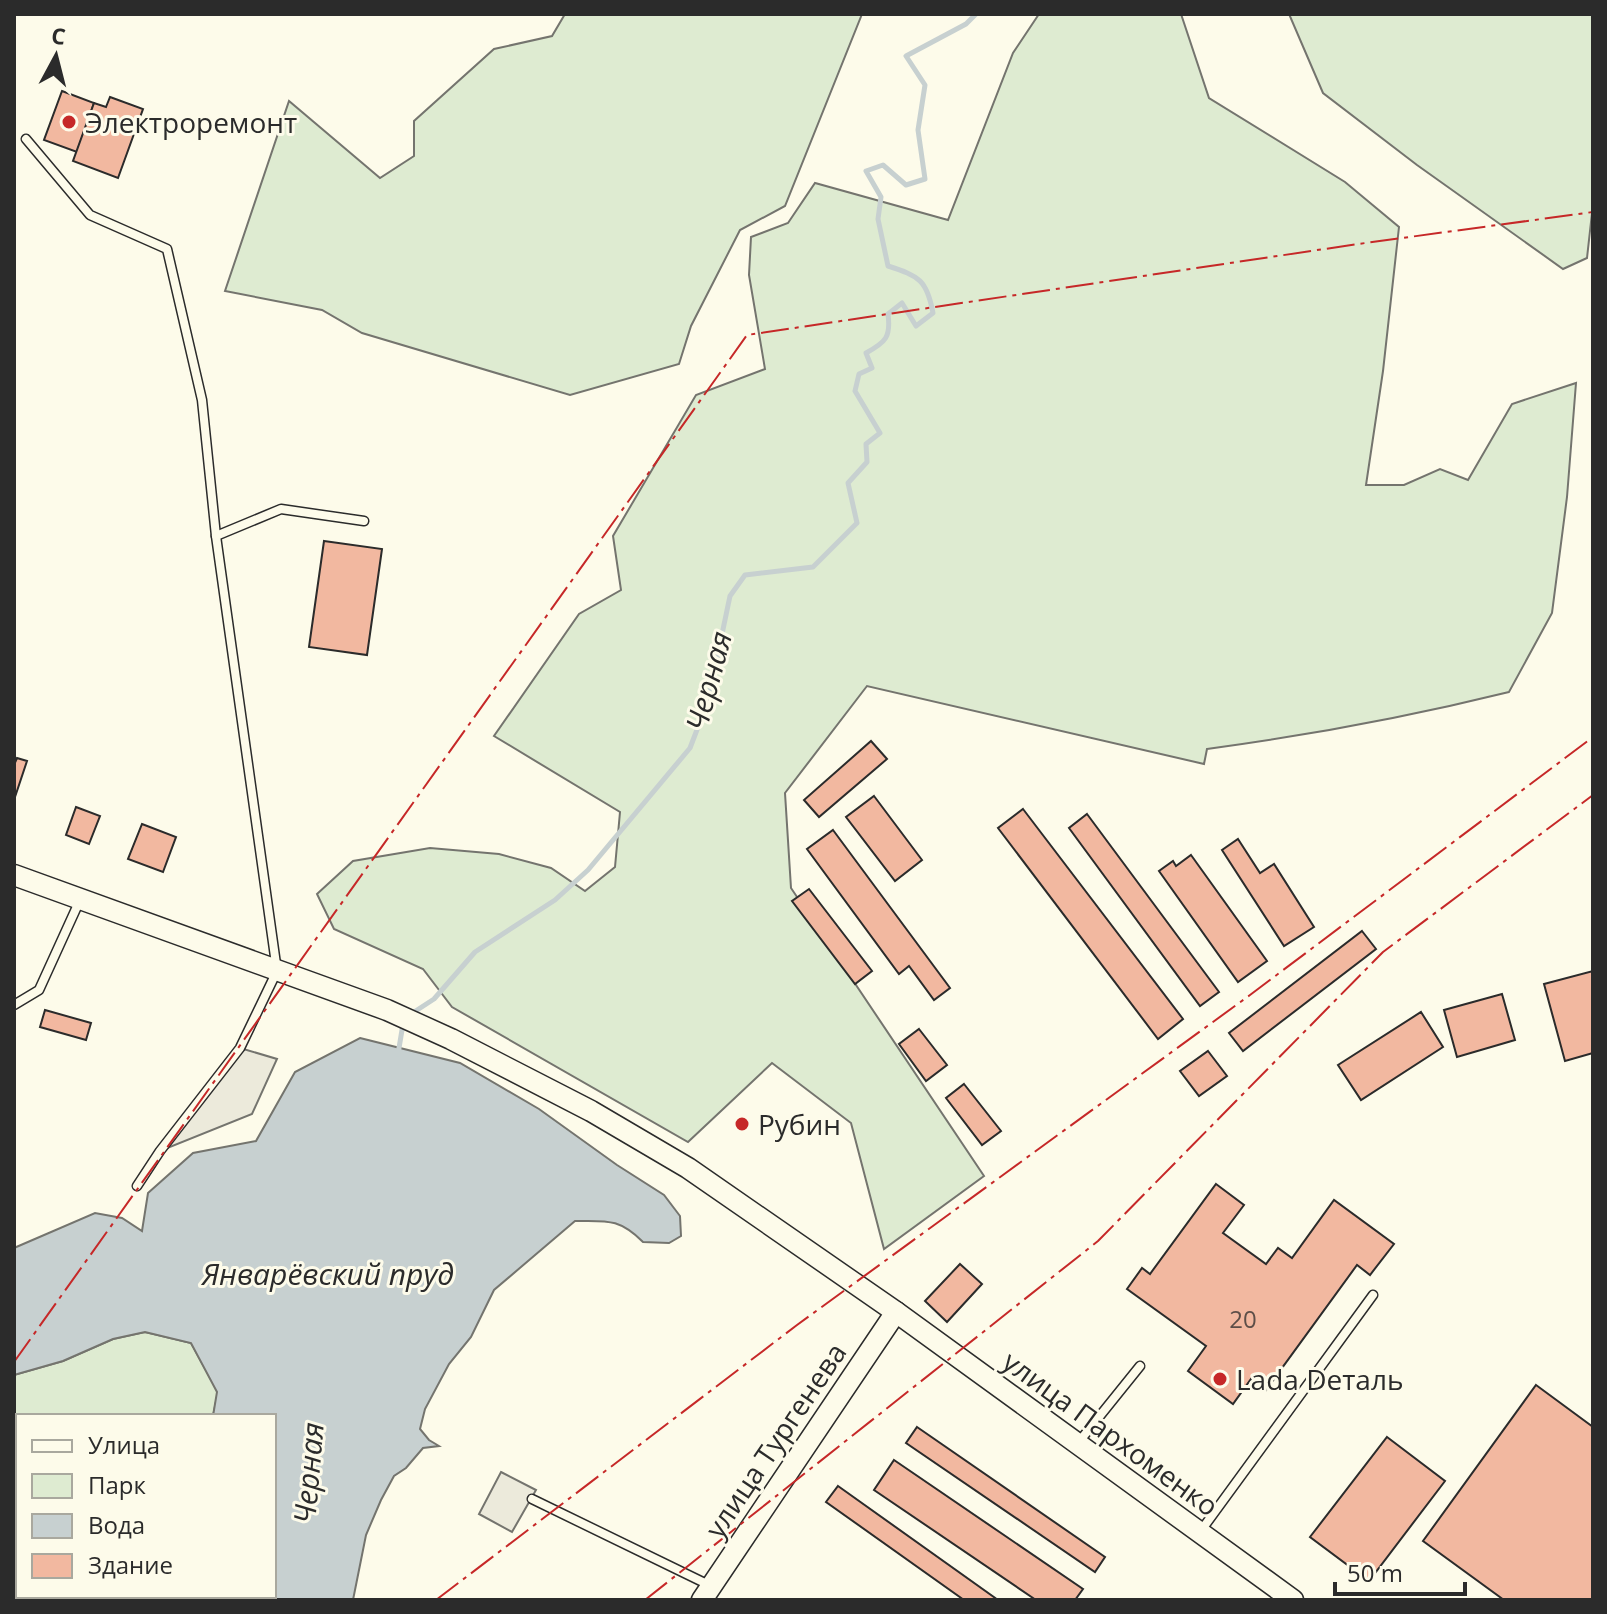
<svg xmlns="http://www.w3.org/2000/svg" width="1607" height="1614" font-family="'Open Sans',sans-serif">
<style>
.green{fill:#deebd1;stroke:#74746e;stroke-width:2}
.parking{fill:#eceadb;stroke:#74746e;stroke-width:2}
.water{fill:#c7d0d0;stroke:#74746e;stroke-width:2}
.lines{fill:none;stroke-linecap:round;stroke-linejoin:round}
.stream{stroke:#c7d0d0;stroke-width:5}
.building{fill:#f2b8a0;stroke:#2b2b2b;stroke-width:2}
.service-casing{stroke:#2b2b2b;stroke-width:11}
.tertiary-casing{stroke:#2b2b2b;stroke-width:23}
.service{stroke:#fdfbea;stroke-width:8}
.tertiary{stroke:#fdfbea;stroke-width:20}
.power{stroke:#c62828;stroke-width:2;stroke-dasharray:28 6 4 6;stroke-linecap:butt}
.poi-dot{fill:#c62828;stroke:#fdfbea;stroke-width:3}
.labels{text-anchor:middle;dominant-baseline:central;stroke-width:6;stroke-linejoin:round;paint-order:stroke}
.number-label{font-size:24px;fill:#5d4e48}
.poi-label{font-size:28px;fill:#2b2b2b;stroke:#fdfbea;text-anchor:start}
.street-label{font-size:28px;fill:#2b2b2b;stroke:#fdfbea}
.water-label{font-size:30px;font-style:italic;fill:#2b2b2b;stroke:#fdfbea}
</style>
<rect width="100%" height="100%" fill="#fdfbea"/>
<g class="green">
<polygon points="565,14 862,14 785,206 740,230 691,326 679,364 570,395 362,333 322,310 225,291 289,101 380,178 414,156 414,121 494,49 552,36"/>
<path d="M1039 14H1181L1209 98 1345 182 1399 227 1383 371 1366 485H1404L1440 469 1468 480 1512 404 1576 383 1567 497 1552 613 1509 692C1408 717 1311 735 1207 749L1204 764 867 686 785 793 791 888 984 1176 884 1249 851 1123 772 1063 688 1142 452 1007 423 969 334 929 317 894 353 861 430 848 499 854 551 868 585 891 615 867 620 812 494 736 579 614 621 590 613 536 696 395 765 369 749 275 751 237 788 223 815 183 948 220 1013 53Z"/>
<polygon points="1289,14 1593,14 1593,204 1587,258 1563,269 1417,165 1323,93"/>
<polygon points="145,1332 191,1343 218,1392 213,1416 18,1416 18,1596 102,1596 99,1600 14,1600 14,1375 63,1361 113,1339"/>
</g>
<g class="parking">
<polygon points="240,1048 277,1059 252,1114 160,1151"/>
<polygon points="501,1472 536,1490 512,1532 479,1514"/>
</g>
<path class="water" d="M360 1038 460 1063 539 1109 617 1165 664 1195 680 1216 681 1236 669 1243 643 1242C619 1218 607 1221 575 1221L494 1290 471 1337 449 1364 425 1409 420 1429 429 1440 439 1446 423 1448 406 1468 394 1476 381 1500 366 1535 353 1600H150L158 1596H274V1416H213L217 1392 191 1343 145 1332 113 1339 63 1361 14 1375V1248L95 1213 122 1218 142 1231 148 1193 193 1153 256 1141 295 1072Z"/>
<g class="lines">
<g class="stream">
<path d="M411 1014 434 999 475 952 555 900 588 870 690 748 708 701 730 596 745 575 813 567 857 523 848 483 867 462 866 444 880 433 855 391 859 374 872 368 866 353C886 342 891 337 888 314L902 303 916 326 933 313C927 280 919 276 888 266L878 219 881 197 866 171 883 165 906 185 925 179 918 130 925 85 906 56 966 24 976 14"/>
<polyline points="398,1054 403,1024"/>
</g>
</g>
<g class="building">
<polygon points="62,91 94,103 77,152 44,140"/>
<polygon points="110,97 143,109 118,178 73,161 94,103 106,107"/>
<polygon points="324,541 382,549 367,655 309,647"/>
<polygon points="871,741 887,759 819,817 804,800"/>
<polygon points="17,758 27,761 15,797 14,765"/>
<polygon points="874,796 922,860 895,881 846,817"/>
<polygon points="76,807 100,816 89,844 66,835"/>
<polygon points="1023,809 1183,1019 1158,1039 998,828"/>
<polygon points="1087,814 1219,992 1200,1006 1069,828"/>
<polygon points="142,824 176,837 163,872 128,859"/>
<polygon points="833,830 950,988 934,1000 909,966 899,974 807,849"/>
<polygon points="1238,839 1260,873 1274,864 1314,927 1284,946 1222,850"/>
<polygon points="1191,855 1267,961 1238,982 1159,871 1173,861 1176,866"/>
<polygon points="809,889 872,971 855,984 792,901"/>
<polygon points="1362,931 1376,949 1243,1051 1229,1033"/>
<polygon points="1593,971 1593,1053 1565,1061 1544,984"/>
<polygon points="1502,994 1515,1040 1457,1057 1444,1010"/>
<polygon points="45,1010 91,1023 86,1040 40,1027"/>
<polygon points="1421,1012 1443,1047 1361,1100 1338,1065"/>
<polygon points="919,1029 947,1065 926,1081 899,1044"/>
<polygon points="1208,1051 1227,1076 1199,1096 1180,1071"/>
<polygon points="964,1084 1001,1131 982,1145 946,1098"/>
<polygon points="1216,1184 1244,1205 1223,1233 1266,1264 1278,1248 1292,1258 1334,1200 1394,1244 1370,1275 1357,1265 1266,1390 1251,1379 1233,1404 1188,1371 1206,1346 1127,1289 1142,1268 1150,1274"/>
<polygon points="960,1264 982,1284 947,1322 925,1301"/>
<polygon points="1536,1385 1593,1427 1593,1600 1504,1600 1423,1541"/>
<polygon points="917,1427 1105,1557 1095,1572 906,1443"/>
<polygon points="1387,1437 1445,1481 1369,1581 1310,1537"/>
<polygon points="894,1460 1083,1589 1075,1600 1036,1600 874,1490"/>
<polygon points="838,1486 998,1600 964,1600 826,1502"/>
</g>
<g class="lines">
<defs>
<g id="service">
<polyline points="26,139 90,215 167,249 202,400 216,536 277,971 240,1048 160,1151 137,1186"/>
<polyline points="216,536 281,509 364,521"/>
<polyline points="14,1005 39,990 80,900"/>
<polyline points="1078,1443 1140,1366"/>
<polyline points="532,1499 709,1585"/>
<polyline points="1200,1532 1373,1295"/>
</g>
<g id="tertiary">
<polyline points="14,875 387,1010 451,1039 591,1111 688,1168 896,1312 1293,1600"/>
<polyline points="702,1600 896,1312"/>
</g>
</defs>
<use href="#service" class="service-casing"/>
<use href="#tertiary" class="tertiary-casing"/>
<use href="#service" class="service"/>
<use href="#tertiary" class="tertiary"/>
<g class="power">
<polyline points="14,1362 747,335 1358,244 1593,212"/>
<polyline points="436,1600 797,1325 1250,995 1593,737"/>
<polyline points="645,1600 1098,1241 1383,952 1593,795"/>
</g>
</g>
<g class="poi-dot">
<circle cx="69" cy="122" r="8"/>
<circle cx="742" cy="1124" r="8"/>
<circle cx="1220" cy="1379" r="8"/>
</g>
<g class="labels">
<g class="number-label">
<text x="1243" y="1318">20</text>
</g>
<g class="poi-label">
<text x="85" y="122">Электроремонт</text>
<text x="758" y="1124">Рубин</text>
<text x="1236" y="1379">Lada Dеталь</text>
</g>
<g class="street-label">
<text transform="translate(1111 1433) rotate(36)">улица Пархоменко</text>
<text transform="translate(775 1440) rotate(-56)">улица Тургенева</text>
</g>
<g class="water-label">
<text transform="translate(708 681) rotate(-75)">Черная</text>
<text x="328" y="1273">Январёвский пруд</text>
<text transform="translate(308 1473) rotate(-85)">Черная</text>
</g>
</g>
<rect width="1607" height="1614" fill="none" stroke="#2b2b2b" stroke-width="32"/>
<rect x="16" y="1414" width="260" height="184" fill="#fdfbea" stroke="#a9a89e" stroke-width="2"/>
<rect x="32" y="1440" width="40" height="12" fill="#fdfbea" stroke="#a9a89e" stroke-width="2"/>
<text x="88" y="1454" font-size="24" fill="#2b2b2b">Улица</text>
<rect x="32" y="1474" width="40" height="24" fill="#deebd1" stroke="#a9a89e" stroke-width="2"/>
<text x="88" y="1494" font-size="24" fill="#2b2b2b">Парк</text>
<rect x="32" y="1514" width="40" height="24" fill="#c7d0d0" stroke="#a9a89e" stroke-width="2"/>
<text x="88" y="1534" font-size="24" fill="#2b2b2b">Вода</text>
<rect x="32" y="1554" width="40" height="24" fill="#f2b8a0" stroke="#a9a89e" stroke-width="2"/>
<text x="88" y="1574" font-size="24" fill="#2b2b2b">Здание</text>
<g transform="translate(56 56) rotate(7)" stroke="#fdfbea" stroke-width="6" paint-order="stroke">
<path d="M0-6L14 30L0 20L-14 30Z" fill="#2b2b2b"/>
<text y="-12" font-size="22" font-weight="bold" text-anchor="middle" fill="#2b2b2b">С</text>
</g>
<path d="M1335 1582v12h130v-12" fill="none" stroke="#2b2b2b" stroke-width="4"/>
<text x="1347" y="1582" font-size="24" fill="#2b2b2b" stroke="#fdfbea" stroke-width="6" paint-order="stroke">50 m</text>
</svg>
